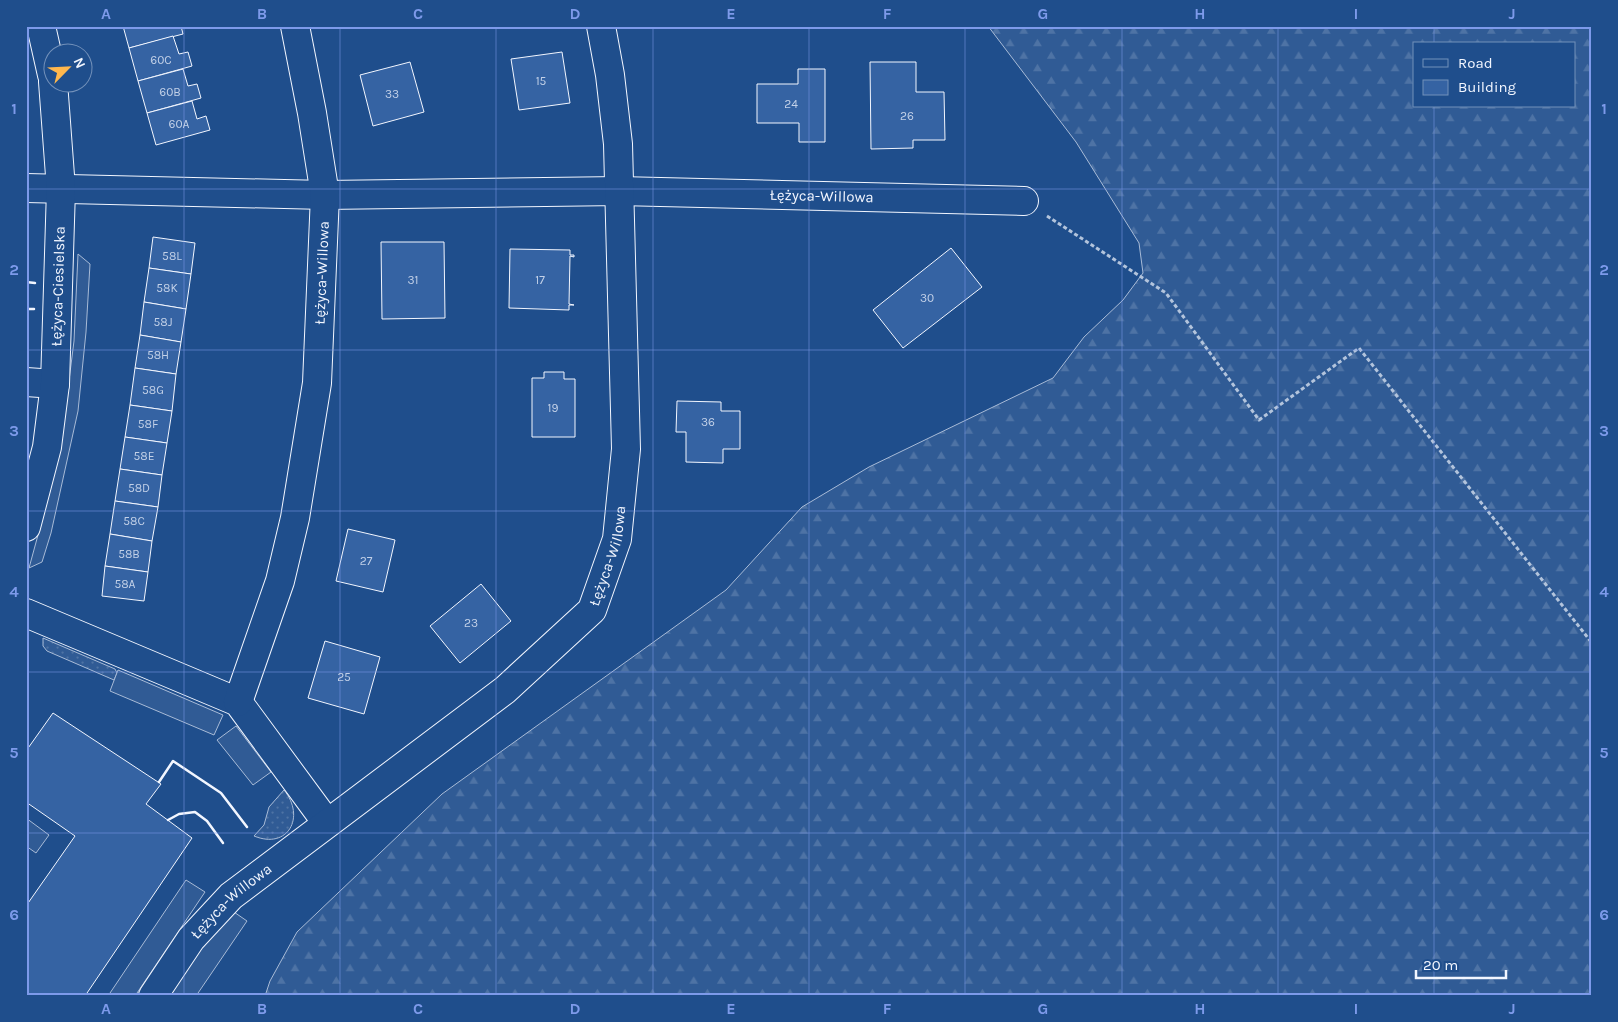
<svg xmlns="http://www.w3.org/2000/svg" width="1618" height="1022" font-family="Karla,sans-serif">
<style>
.grass{fill:url(#grass-dots);stroke:#a8bbd7}
.forest{fill:url(#forest-firs);stroke:#a8bbd7;fill-rule:evenodd}
.built{fill:#305b95;stroke:#a8bbd7}
.building{fill:#3563a3;stroke:#f2f6ff}
.lines{fill:none;stroke-linecap:round;stroke-linejoin:round}
.minor-casing{stroke:#f2f6ff;stroke-width:30}
.path{stroke:#b3c4dc;stroke-width:3;stroke-dasharray:4 2.5;stroke-linecap:butt}
.minor{stroke:#1f4e8c;stroke-width:28}
.wall{stroke:#f2f6ff;stroke-width:2.5}
.grid{fill:none;stroke:#7d9aea;stroke-width:1;stroke-opacity:0.55}
.labels{text-anchor:middle;dominant-baseline:central;stroke-width:4;stroke-linejoin:round;paint-order:stroke}
.number-label{font-size:12px;fill:#c3d1e8}
.street-label{font-size:15px;fill:#f2f6ff;stroke:#1f4e8c}
.neatline{fill:none;stroke:#7d9aea;stroke-width:2}
.grid-label{font-size:16px;text-anchor:middle;font-weight:bold;fill:#7d9aea}
</style>
<defs>
<pattern id="grass-dots" width="8" height="8" patternUnits="userSpaceOnUse" patternTransform="scale(1.25)"><rect width="8" height="8" fill="#305b95"/><path d="M2 2h.1M6 6h.1" fill="none" stroke="#4e73a5" stroke-width="1.8" stroke-linecap="round"/></pattern>
<pattern id="forest-firs" width="22" height="20" patternUnits="userSpaceOnUse" patternTransform="scale(1.25)"><rect width="22" height="20" fill="#305b95"/><path d="M5 1l3.5 6h-7zM16 11l3.5 6h-7z" fill="#4e73a5"/></pattern>
</defs>
<rect width="100%" height="100%" fill="#1f4e8c"/>
<g class="grass">
<polygon points="43,638 115,669 117,673 114,680 47,651 43,646"/>
<path d="M284 790C306 817 288 850 254 836L264 825 269 807Z"/>
</g>
<path class="forest" d="M988 26H1592V996H265L270 981 297 932 442 794 726 590 802 507 869 467 1053 378 1084 337 1123 300 1143 273 1139 243 1076 142ZM1414 44H1574V106H1414Z"/>
<g class="built">
<polygon points="78,254 90,264 86,332 78,411 51,533 42,562 29,568 50,491 64,420 74,341"/>
<polygon points="118,670 223,715 214,735 110,691"/>
<polygon points="236,726 271,772 253,785 217,740"/>
<polygon points="26,818 49,835 36,853 26,846"/>
<polygon points="186,880 205,892 135,996 108,996"/>
<polygon points="231,910 247,921 196,996 168,996 219,922"/>
</g>
<g class="building">
<polygon points="123,26 181,26 183,34 129,48"/>
<polygon points="173,36 179,54 188,52 192,66 138,81 129,48"/>
<polygon points="562,52 570,103 519,110 511,59"/>
<polygon points="410,62 424,112 373,126 360,75"/>
<polygon points="870,62 916,62 916,92 944,92 945,140 913,140 913,148 871,149"/>
<polygon points="183,69 188,86 197,84 201,98 147,113 138,81"/>
<polygon points="798,69 825,69 825,142 799,142 799,123 757,123 757,84 798,84"/>
<polygon points="192,101 197,119 206,116 210,130 156,145 147,113"/>
<polygon points="153,237 195,243 191,274 149,268"/>
<polygon points="381,242 444,242 445,318 382,319"/>
<polygon points="951,248 982,287 903,348 873,310"/>
<polygon points="510,249 570,250 570,255 574,255 574,257 570,256 569,304 574,305 569,305 569,310 509,308"/>
<polygon points="149,268 191,274 186,309 144,302"/>
<polygon points="144,302 186,309 181,342 140,335"/>
<polygon points="140,335 181,342 176,374 135,368"/>
<polygon points="135,368 176,374 172,411 130,405"/>
<polygon points="544,372 564,372 564,379 575,379 575,437 532,437 532,378 544,378"/>
<polygon points="677,401 721,402 721,411 740,411 740,449 723,449 723,463 686,462 686,432 676,432"/>
<polygon points="130,405 172,411 167,443 125,437"/>
<polygon points="125,437 167,443 162,475 120,469"/>
<polygon points="120,469 162,475 158,507 115,501"/>
<polygon points="115,501 158,507 152,541 110,534"/>
<polygon points="348,529 395,540 383,592 336,581"/>
<polygon points="110,534 152,541 148,572 105,566"/>
<polygon points="105,566 148,572 144,601 102,596"/>
<polygon points="481,584 511,621 460,663 430,626"/>
<polygon points="325,641 380,657 364,714 308,698"/>
<polygon points="53,713 161,784 146,804 192,838 85,996 26,996 26,906 75,836 26,802 26,751"/>
</g>
<g class="lines">
<defs>
<g id="minor">
<polyline points="41,26 52,75"/>
<path id="s1" d="M26 188 325 195 619 191 1024 201"/>
<polyline points="26,382 55,384"/>
<path id="s2" d="M26 527 47 447 55 384 61 189 53 82"/>
<polyline points="26,613 238,702 327,823"/>
<path id="s3" d="M238 702 280 581 295 518 317 383 325 195 312 113 295 26"/>
<path id="s4" d="M153 996 191 939 231 896 505 690 592 610 617 539 626 449 618 144 610 75 601 26"/>
</g>
</defs>
<use href="#minor" class="minor-casing"/>
<polyline class="path" points="1047,216 1166,293 1259,420 1359,348 1592,643"/>
<use href="#minor" class="minor"/>
<g class="wall">
<polyline points="26,282 35,283"/>
<polyline points="26,309 34,309"/>
<polyline points="159,782 173,761 221,793 247,827"/>
<polyline points="168,820 179,814 195,812 207,821 223,843"/>
</g>
</g>
<path class="grid" d="M184 26V996M340 26V996M496 26V996M653 26V996M809 26V996M965 26V996M1122 26V996M1278 26V996M1434 26V44M1434 106V996M26 189H1592M26 350H1592M26 511H1592M26 672H1592M26 833H1592"/>
<g class="labels">
<g class="number-label">
<text x="161" y="60">60C</text>
<text x="541" y="81">15</text>
<text x="170" y="92">60B</text>
<text x="392" y="94">33</text>
<text x="791" y="104">24</text>
<text x="907" y="116">26</text>
<text x="179" y="124">60A</text>
<text x="172" y="256">58L</text>
<text x="413" y="280">31</text>
<text x="540" y="280">17</text>
<text x="167" y="288">58K</text>
<text x="927" y="298">30</text>
<text x="163" y="322">58J</text>
<text x="158" y="355">58H</text>
<text x="153" y="390">58G</text>
<text x="553" y="408">19</text>
<text x="708" y="422">36</text>
<text x="148" y="424">58F</text>
<text x="144" y="456">58E</text>
<text x="139" y="488">58D</text>
<text x="134" y="521">58C</text>
<text x="129" y="554">58B</text>
<text x="366" y="561">27</text>
<text x="125" y="584">58A</text>
<text x="471" y="623">23</text>
<text x="344" y="677">25</text>
</g>
<g class="street-label">
<text stroke="none"><textPath href="#s1" startOffset="796">Łężyca-Willowa</textPath></text>
<text stroke="none"><textPath href="#s3" startOffset="440">Łężyca-Willowa</textPath></text>
<text stroke="none"><textPath href="#s2" startOffset="244">Łężyca-Ciesielska</textPath></text>
<text stroke="none"><textPath href="#s4" startOffset="645">Łężyca-Willowa</textPath></text>
<text stroke="none"><textPath href="#s4" startOffset="124">Łężyca-Willowa</textPath></text>
</g>
</g>
<rect width="1618" height="1022" fill="none" stroke="#1f4e8c" stroke-width="55"/>
<rect x="1413" y="42" width="162" height="65" fill="#1f4e8c" stroke="#7391ba"/>
<rect x="1423" y="59" width="25" height="8" fill="#1f4e8c" stroke="#7391ba"/>
<text x="1458" y="68" font-size="15" fill="#f2f6ff">Road</text>
<rect x="1423" y="80" width="25" height="15" fill="#3563a3" stroke="#7391ba"/>
<text x="1458" y="92" font-size="15" fill="#f2f6ff">Building</text>
<g transform="translate(68 68) rotate(66)"><circle r="24" fill="#1f4e8c" stroke="#7391ba"/>
<path d="M0-4L9 19L0 12L-9 19Z" fill="#ffb74d"/>
<text y="-8" font-size="14" font-weight="bold" text-anchor="middle" fill="#f2f6ff">N</text>
</g>
<path d="M1416 970v8h90v-8" fill="none" stroke="#f2f6ff" stroke-width="2.5"/>
<text x="1423" y="970" font-size="15" fill="#f2f6ff" stroke="#1f4e8c" stroke-width="4" paint-order="stroke">20 m</text>
<rect x="28" y="28" width="1562" height="966" class="neatline"/>
<g class="grid-label">
<text x="106" y="19">A</text>
<text x="262" y="19">B</text>
<text x="418" y="19">C</text>
<text x="575" y="19">D</text>
<text x="731" y="19">E</text>
<text x="887" y="19">F</text>
<text x="1043" y="19">G</text>
<text x="1200" y="19">H</text>
<text x="1356" y="19">I</text>
<text x="1512" y="19">J</text>
<text x="14" y="114">1</text>
<text x="1604" y="114">1</text>
<text x="14" y="275">2</text>
<text x="1604" y="275">2</text>
<text x="14" y="436">3</text>
<text x="1604" y="436">3</text>
<text x="14" y="597">4</text>
<text x="1604" y="597">4</text>
<text x="14" y="758">5</text>
<text x="1604" y="758">5</text>
<text x="14" y="920">6</text>
<text x="1604" y="920">6</text>
<text x="106" y="1014">A</text>
<text x="262" y="1014">B</text>
<text x="418" y="1014">C</text>
<text x="575" y="1014">D</text>
<text x="731" y="1014">E</text>
<text x="887" y="1014">F</text>
<text x="1043" y="1014">G</text>
<text x="1200" y="1014">H</text>
<text x="1356" y="1014">I</text>
<text x="1512" y="1014">J</text>
</g>
</svg>
